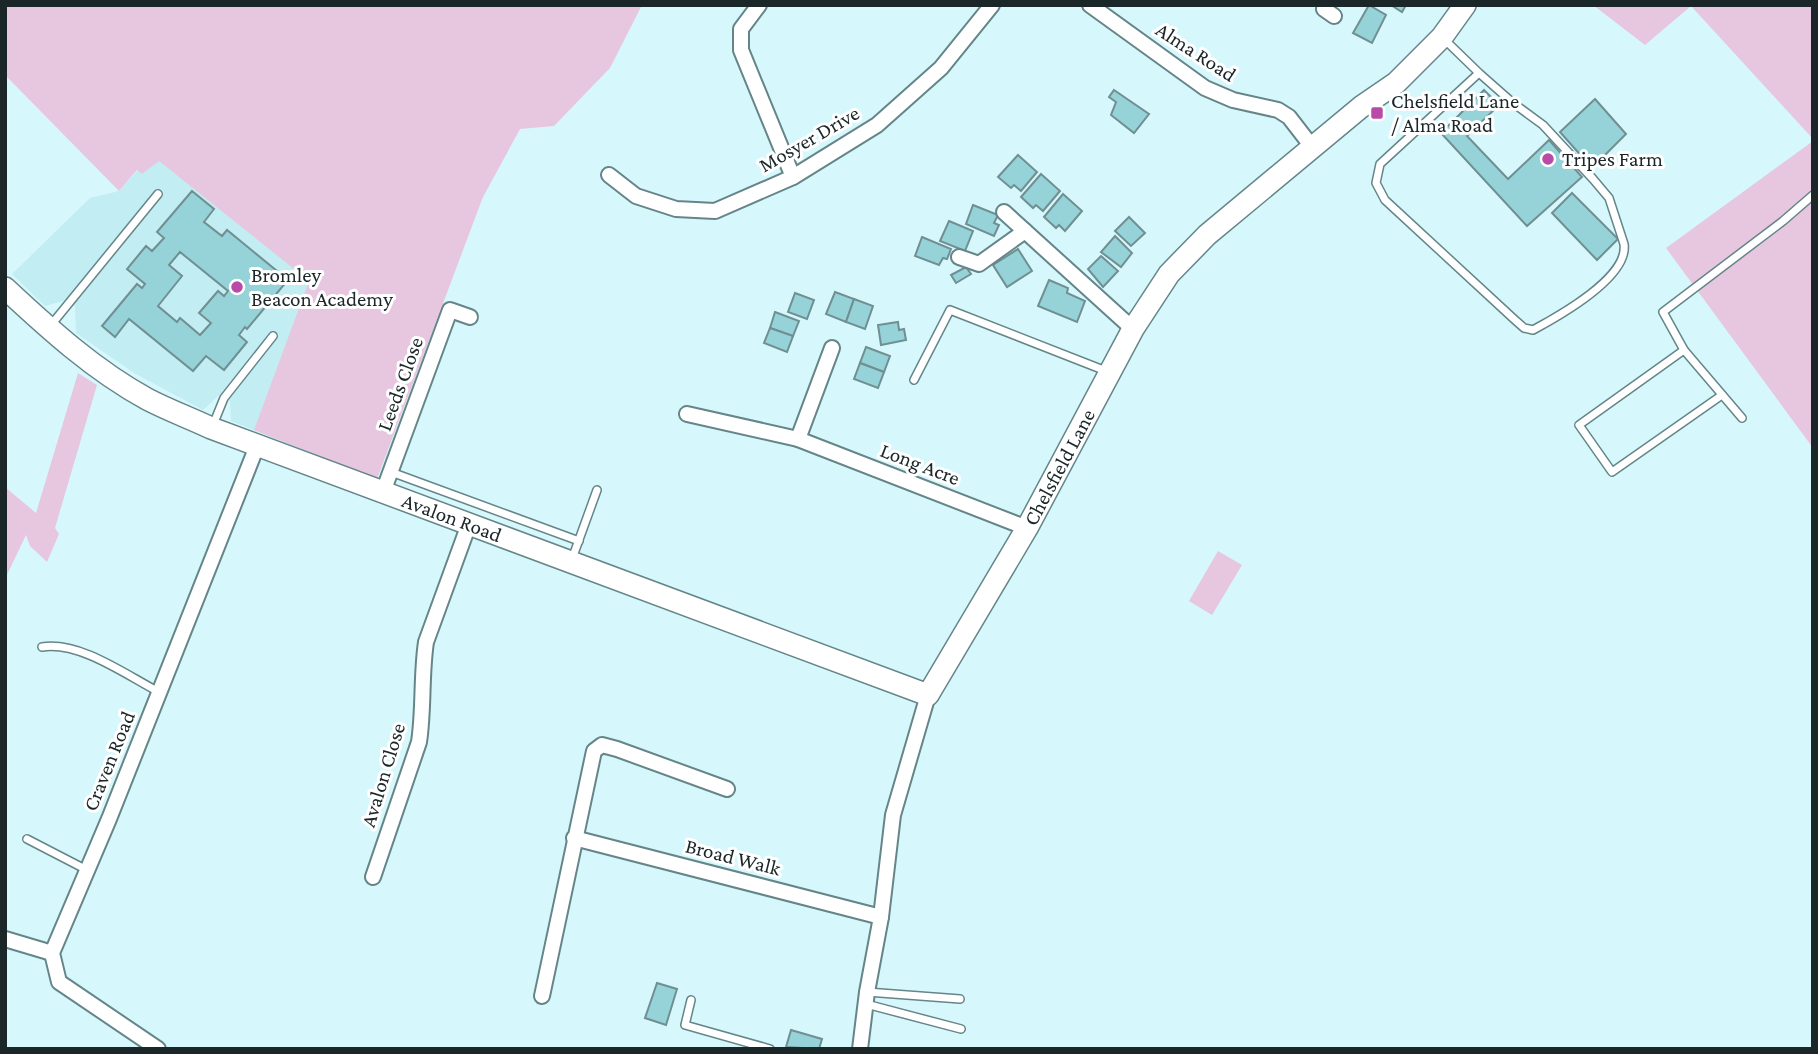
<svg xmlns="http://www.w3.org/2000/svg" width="1818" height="1054" font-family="'Crimson Pro',serif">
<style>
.built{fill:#c2edf2}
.green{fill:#e7c7e0}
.building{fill:#95d3d9;stroke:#708f92;stroke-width:2;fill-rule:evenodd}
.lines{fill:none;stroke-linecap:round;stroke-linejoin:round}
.lane-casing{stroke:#658588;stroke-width:10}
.street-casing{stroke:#658588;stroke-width:18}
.secondary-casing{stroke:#658588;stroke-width:24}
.lane{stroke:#fff;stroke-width:7}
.street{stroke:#fff;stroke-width:14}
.secondary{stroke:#fff;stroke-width:21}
.poi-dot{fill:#b84aa8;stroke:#fff;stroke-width:2.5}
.labels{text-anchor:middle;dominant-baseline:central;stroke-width:6;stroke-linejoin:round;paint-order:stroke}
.street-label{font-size:21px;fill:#1a2628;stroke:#fff}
.poi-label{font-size:21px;fill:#1a2628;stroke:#fff;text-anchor:start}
</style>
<rect width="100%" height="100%" fill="#d6f8fc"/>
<polygon class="built" points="241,75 377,479 231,421 230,401 219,395 203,410 134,373 76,333 75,306 66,300 45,306 12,274 90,198 119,191 138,170 142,174"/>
<g class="green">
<polygon points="5,5 642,5 610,68 554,126 520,129 483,197 377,479 254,430 309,281 159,161 142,174 137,170 119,191 5,75"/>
<polygon points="1593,5 1813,5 1813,139 1691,6 1645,45"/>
<polygon points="1813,141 1813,448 1666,248"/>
<polygon points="78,373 97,385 55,528 59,534 47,562 30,546 26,535 5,579 5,487 36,513"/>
<polygon points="1218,551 1242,565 1212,615 1189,601"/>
</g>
<g class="building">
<polygon points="1369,5 1386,15 1372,43 1353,33"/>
<polygon points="1391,5 1406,5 1402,12"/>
<polygon points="1114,90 1149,114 1134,133 1111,115 1116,102 1109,97"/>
<polygon points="1484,90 1499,105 1467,136 1508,179 1549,140 1582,177 1527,226 1441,133"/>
<polygon points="1595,99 1626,134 1592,168 1560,132"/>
<polygon points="1018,155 1037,172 1021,191 1014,185 1011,188 998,177"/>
<polygon points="1041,174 1060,191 1043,211 1036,205 1033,208 1021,197"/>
<path d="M192 191 214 209 204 222 222 236 227 230 288 280 247 329 245 327 239 335 247 342 224 370 206 356 193 371 129 319 115 337 102 326 137 284 142 288 145 284 127 269 146 246 152 251 164 238 157 232ZM180 252 228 291 224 296 218 291 199 313 211 323 200 335 180 318 177 322 158 306 182 276 169 265Z"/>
<polygon points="1572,193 1618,239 1597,260 1552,213"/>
<polygon points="1063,194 1082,211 1065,231 1059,225 1056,228 1044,217"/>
<polygon points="973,205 998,215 994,223 999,225 994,236 966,224"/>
<polygon points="1129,217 1145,233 1131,246 1115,231"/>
<polygon points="949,221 973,231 965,251 940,241"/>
<polygon points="1115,236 1132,253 1121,267 1101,252"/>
<polygon points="922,237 951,249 947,259 943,258 939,265 915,256"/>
<polygon points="1018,249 1032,271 1007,287 993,265"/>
<polygon points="1101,256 1118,271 1103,287 1088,269"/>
<polygon points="966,267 971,274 956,283 951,275"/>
<polygon points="1049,280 1068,288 1067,293 1085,301 1077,322 1038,306"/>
<polygon points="835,292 854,299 846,322 826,314"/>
<polygon points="795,293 814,300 807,319 788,312"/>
<polygon points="854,299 873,306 865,329 846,322"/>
<polygon points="775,312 799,321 793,336 770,328"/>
<polygon points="898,322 899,330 904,329 906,340 881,345 878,325"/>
<polygon points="770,328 793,336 787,352 764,343"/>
<polygon points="866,347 890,356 884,372 860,363"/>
<polygon points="860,363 884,372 878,388 854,379"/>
<polygon points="657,983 677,989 666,1025 645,1018"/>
<polygon points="791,1030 822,1039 819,1049 786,1047"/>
</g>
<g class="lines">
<defs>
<g id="lane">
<path d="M1445 40 1479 73 1380 164 1376 183 1385 200 1515 320 1524 328 1533 330C1559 316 1629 277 1624 244L1609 198 1593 179 1543 125 1513 103 1479 73"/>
<polyline points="51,325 158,194"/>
<polyline points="1684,350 1579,425 1612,472 1722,395"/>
<polyline points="914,380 950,310 1106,371"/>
<polyline points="1742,418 1684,350 1663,312 1783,221 1813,195"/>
<polyline points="213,425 224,398 273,336"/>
<polyline points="391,472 579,541"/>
<polyline points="572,559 597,490"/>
<path d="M42 647C80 641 126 675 159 692"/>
<polyline points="27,839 87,870"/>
<polyline points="867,992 960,999"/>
<polyline points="691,1000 685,1025 770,1049"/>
<polyline points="866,1004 961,1029"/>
</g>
<g id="street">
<polyline points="759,5 741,29 741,50 793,177"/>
<polyline points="1090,5 1205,88 1233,100 1278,110 1289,117 1313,148"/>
<polyline points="1326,5 1324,9 1334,16"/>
<polyline points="609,175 636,196 676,209 715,211 793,177 877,125 941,68 992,5"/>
<polyline points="1004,212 1133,329"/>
<polyline points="959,257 979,264 1025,231"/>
<polyline points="687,414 798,439 1027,528"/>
<polyline points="798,439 832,348"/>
<polyline points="383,492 450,310 470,317"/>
<polyline points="574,838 881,917"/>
<path d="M373 877 419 742C424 709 421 675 426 642L469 524"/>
<polyline points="5,939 52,953"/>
<polyline points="542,996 594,751 602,745 617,749 727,789"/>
<polyline points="158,1049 59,982 52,953 109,819 257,446"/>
<polyline points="860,1049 867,992 881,917 893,815 928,695"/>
</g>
<g id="secondary">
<path id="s1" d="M5 288C49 329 94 370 147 399 168 410 190 418 211 428L928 695 1027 528 1133 329 1169 274 1207 235 1361 107 1396 83 1442 37 1465 5"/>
</g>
</defs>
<use href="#lane" class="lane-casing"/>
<use href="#street" class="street-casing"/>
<use href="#secondary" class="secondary-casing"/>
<use href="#lane" class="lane"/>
<use href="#street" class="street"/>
<use href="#secondary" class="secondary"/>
</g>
<g class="poi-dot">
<rect x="1370" y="106" width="14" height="14" rx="3.5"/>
<circle cx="1548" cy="159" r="7"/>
<circle cx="237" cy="287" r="7"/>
</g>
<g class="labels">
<g class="street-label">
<text transform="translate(1196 52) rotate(33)">Alma Road</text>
<text transform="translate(809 139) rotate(-30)">Mosyer Drive</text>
<text transform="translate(400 384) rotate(-70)">Leeds Close</text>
<text transform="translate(920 464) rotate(21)">Long Acre</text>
<text stroke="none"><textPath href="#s1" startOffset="1279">Chelsfield Lane</textPath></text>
<text stroke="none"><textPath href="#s1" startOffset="508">Avalon Road</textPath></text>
<text transform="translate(109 761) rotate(-68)">Craven Road</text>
<text transform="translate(383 775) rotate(-73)">Avalon Close</text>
<text transform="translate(733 857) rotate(14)">Broad Walk</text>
</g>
<g class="poi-label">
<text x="1391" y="101">Chelsfield Lane<tspan x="1391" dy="24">/ Alma Road</tspan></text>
<text x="1562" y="159">Tripes Farm</text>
<text x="251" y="275">Bromley<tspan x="251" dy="24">Beacon Academy</tspan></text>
</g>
</g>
<rect width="1818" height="1054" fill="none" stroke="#1a2628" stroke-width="14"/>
</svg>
